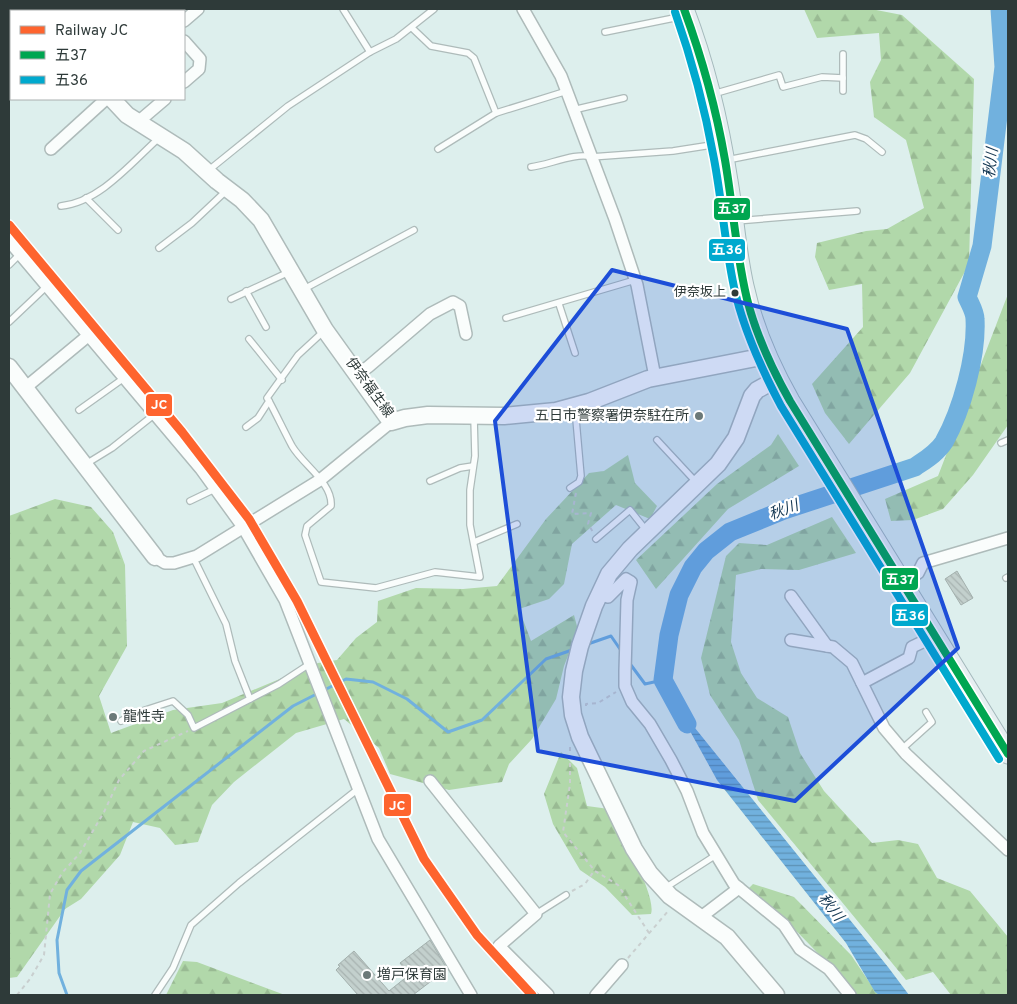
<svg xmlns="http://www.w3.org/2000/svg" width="1017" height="1004" font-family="Overpass,'Noto Sans JP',sans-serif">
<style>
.forest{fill:url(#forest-firs)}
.water{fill:url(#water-rules)}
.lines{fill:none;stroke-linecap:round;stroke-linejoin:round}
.stream{stroke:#71b1de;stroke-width:3}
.river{stroke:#71b1de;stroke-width:19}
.building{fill:url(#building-back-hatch);stroke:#a3b0ad}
.lane-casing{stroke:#aebbba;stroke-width:8}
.street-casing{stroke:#aebbba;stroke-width:14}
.secondary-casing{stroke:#aebbba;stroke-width:19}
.primary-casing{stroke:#a4b9bc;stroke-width:21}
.path{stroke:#c9cfcf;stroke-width:2;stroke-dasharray:4 4;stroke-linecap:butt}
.lane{stroke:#fafdfc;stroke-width:5.5}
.street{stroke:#fafdfc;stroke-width:11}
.secondary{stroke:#fafdfc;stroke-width:16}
.primary{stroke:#e6eff1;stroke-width:19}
.bus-1-casing{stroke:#fff;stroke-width:11}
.bus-2-casing{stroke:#fff;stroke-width:11}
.bus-1{stroke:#00a651;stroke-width:8}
.bus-2{stroke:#00a9ce;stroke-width:8}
.rail-1-casing{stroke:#fff;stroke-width:12}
.rail-1{stroke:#fe642e;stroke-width:9}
.marked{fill:#1d4ed8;fill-opacity:0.2;stroke:#1d4ed8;stroke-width:4;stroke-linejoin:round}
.bus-dot{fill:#2e3a39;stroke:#fff;stroke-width:2}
.poi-dot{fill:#6b7978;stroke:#fff;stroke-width:2}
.labels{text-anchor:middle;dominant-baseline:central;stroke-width:4.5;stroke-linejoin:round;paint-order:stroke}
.bus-label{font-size:13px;fill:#2e3a39;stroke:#fff;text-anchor:end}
.street-label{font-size:14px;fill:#2e3a39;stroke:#fff}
.poi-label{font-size:14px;fill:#2e3a39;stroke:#fff;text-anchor:start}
.water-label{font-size:15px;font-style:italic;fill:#143752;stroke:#fff}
.line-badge{stroke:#fff;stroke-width:2}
.badge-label{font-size:14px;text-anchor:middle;font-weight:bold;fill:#fff}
</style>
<defs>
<pattern id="forest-firs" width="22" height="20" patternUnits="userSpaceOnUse" patternTransform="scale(1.25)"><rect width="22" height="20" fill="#b1d8aa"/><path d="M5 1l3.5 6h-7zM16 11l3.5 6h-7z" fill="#99ba93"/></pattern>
<pattern id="water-rules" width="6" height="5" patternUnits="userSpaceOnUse" patternTransform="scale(1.25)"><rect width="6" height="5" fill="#71b1de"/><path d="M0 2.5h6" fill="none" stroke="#5d91b5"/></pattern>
<pattern id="building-back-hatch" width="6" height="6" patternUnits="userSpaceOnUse" patternTransform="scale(1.25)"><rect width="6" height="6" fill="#c3d0cd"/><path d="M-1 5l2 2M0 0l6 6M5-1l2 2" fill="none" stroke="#a8b3b1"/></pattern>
</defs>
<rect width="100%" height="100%" fill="#ddefed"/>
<g class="forest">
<polygon points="804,9 871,9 902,15 974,79 969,264 910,373 849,444 825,413 812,384 863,327 862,284 829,290 815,257 817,243 866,231 887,229 924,208 906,140 874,117 870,82 881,60 879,33 817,38"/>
<polygon points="1008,294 1008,425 973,475 943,509 913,520 891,521 885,499 938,476"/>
<polygon points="778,434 799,466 728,509 656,589 636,560 717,484 771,445"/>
<polygon points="628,455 635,483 657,506 650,519 616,505 572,544 564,584 549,599 519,609 531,641 574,615 578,630 564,666 556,699 532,739 509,764 502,782 449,790 390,774 379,748 344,719 296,733 234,782 212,805 198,842 175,845 160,828 133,822 120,855 81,899 65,909 17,977 9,978 9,516 55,499 91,507 113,532 125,565 127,646 99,696 111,733 173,710 222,703 318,663 337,660 356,638 377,622 378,601 416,588 463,589 497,586 546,519 589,473 604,471"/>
<polygon points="832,517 856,553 799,570 761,569 736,575 731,642 741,673 757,698 788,717 800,753 824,791 872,843 898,840 918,844 937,878 970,891 1008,937 1008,995 951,995 933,972 906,980 758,800 739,740 710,695 701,658 726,556 739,543 767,545"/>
<path d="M561 752 577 768 587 806 609 809C619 830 657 895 651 914L632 915 605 887 580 870 553 824 544 794Z"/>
<path d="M753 884 794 897 851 955 878 995H855C823 957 788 919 747 890Z"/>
<polygon points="183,961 197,962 285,995 166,995"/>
</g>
<polygon class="water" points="674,702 888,967 909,995 879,995 875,992 846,943 717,780"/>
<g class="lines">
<g class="stream">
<polyline points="585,645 611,636 622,652"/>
<polyline points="628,661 645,684 663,680"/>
<polyline points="67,995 59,973 57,940 67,890 81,871 293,706 346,679 373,682 407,699 448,732 482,720 546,659 572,650"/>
</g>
<path class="river" d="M687 724 663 680 669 635 679 595 693 567 706 551 730 532 784 510 915 467C925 460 937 453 944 442 962 410 977 355 975 319 975 312 970 304 967 297L982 246 1004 67 1000 9"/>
</g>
<g class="building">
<polygon points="957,571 973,598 961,605 945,579"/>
<polygon points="430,940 447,969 413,995 358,995 336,970 340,966 338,965 354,951 389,991 409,975 400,963"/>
</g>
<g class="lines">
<defs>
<g id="lane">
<polyline points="343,9 370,52"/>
<polyline points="412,28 431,46 468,53 474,58 496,113"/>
<polyline points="605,32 684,16"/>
<polyline points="9,49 11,47"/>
<polyline points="843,54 843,91"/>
<polyline points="713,94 779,75 783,87 822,77 843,78"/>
<polyline points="573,110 624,98"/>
<polyline points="438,149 496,113 567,91"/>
<polyline points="727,160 855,135 866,139 882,152"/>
<path d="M531 167C548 165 577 152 591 157L673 151 718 144"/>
<polyline points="209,170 288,106 370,52 396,39 434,9"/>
<polyline points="86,198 118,230"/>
<path d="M61 206C100 202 132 162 160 137"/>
<polyline points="736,221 857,211"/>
<polyline points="159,248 192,223 226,191"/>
<polyline points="9,265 20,254"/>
<polyline points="304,289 414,230"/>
<polyline points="246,291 266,327"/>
<polyline points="231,299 289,272"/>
<polyline points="559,304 575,353"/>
<polyline points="506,318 635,280"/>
<polyline points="9,322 47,286"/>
<polyline points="249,339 282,380"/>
<path d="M269 401C277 416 284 431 292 446 303 465 333 483 331 506L307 526 305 535 321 582 376 588 435 572 480 577 470 525V490L475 456 474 417"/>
<polyline points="79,410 124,378"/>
<polyline points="246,427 258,418 269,401 267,398 298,355 324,331"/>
<polyline points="657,440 696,482"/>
<polyline points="1001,443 1008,440"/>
<polyline points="86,464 112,448 155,414"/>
<polyline points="430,481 460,468 473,466"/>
<polyline points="570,488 579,482 581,476 575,408"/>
<polyline points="190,501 215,489"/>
<polyline points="596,539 630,510 646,530"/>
<polyline points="474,542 517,524"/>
<polyline points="193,557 226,624 235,661 250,699"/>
<polyline points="1006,578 1008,577"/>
<polyline points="121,721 133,714 173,701 188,715 194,728 279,684 311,663"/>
<polyline points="902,749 932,722 926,712"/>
<polyline points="665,888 716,855"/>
<polyline points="536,914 566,895"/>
<polyline points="155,995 173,968 191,925 239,883 358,789"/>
</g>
<g id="street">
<polyline points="523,9 561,76 615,219 637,285 655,377"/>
<polyline points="116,11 118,9"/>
<polyline points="9,15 11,12"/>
<polyline points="184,21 198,9"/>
<polyline points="184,41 200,59 199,69 184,82"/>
<polyline points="138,122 165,99"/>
<polyline points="51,149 106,99"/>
<polyline points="9,241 201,469 243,527 285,600 378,839 471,995"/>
<polyline points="358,373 368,367 430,314 453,302 460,306 466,334"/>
<polyline points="25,388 89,335"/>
<polyline points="155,557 165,563 174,563 197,556 320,480 391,422"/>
<polyline points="903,583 918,573 923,563 1008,538"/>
<polyline points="599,594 608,597 626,579 631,582 627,600 625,671 625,686 632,702 650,724 671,760 687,791 703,833 734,884 784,925 800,949 829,969 850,995"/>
<polyline points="791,596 827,646"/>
<polyline points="791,640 833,647 852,663 884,728 906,754 1008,850"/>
<polyline points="862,683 909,658 912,647 935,636"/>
<polyline points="430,781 536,914 499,946 548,995"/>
<polyline points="701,917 739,888"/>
<polyline points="596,995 622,965"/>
</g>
<g id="secondary">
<polyline points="46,9 48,11"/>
<polyline points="112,99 127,115 184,151 217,181 242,200 261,220 325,330 391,422 405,418 428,415 504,416 556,411 589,402 648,379 766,356"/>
<polyline points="9,367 155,557"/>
<polyline points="776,995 727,937 670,896 650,874 634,849 580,737 573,715 571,697 574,671 580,646 594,606 609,574 630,549 718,464 736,438 752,396 757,390 777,379"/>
</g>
<path id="primary" d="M684 9C705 64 719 122 728 181 734 215 736 251 744 286 753 327 769 364 790 401L1008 754"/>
</defs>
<use href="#lane" class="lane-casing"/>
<use href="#street" class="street-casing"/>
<use href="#secondary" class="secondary-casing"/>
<use href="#primary" class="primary-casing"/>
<g class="path">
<polyline points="576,493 572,514 591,513 588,524 593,532"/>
<polyline points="586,706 586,704 598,703 616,692"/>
<polyline points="570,747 570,784 563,832 595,871 618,885 649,933"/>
<polyline points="572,891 585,884 594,871"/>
<polyline points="628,958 669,910"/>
<polyline points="17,995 30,979 44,955 50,894 62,873 80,853 104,812 119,780 144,751 188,731"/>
</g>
<use href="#lane" class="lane"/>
<use href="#street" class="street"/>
<use href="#secondary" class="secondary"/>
<use href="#primary" class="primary"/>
<defs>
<path id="bus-1" d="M684 9C702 58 716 108 725 160 733 206 736 254 747 299 756 335 772 369 790 401L1008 754"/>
<path id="bus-2" d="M675 12C692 60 705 109 714 159 722 201 725 245 734 287 743 329 761 368 781 406L999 759"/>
</defs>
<use href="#bus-1" class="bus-1-casing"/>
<use href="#bus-2" class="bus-2-casing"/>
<use href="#bus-1" class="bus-1"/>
<use href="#bus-2" class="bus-2"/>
<defs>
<polyline id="rail-1" points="9,225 182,432 249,519 297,601 424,859 477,935 532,995"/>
</defs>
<use href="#rail-1" class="rail-1-casing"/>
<use href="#rail-1" class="rail-1"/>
</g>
<path class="marked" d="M612 270 847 329 958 648 795 801 538 751 495 421Z"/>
<circle class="bus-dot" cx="735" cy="293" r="4.5"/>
<g class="poi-dot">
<circle cx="699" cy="416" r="5"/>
<circle cx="113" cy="717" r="5"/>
<circle cx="367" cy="975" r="5"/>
</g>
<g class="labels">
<g class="bus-label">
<text x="726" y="293">伊奈坂上</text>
</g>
<g class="street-label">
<text transform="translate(369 388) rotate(54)">伊奈福生線</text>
</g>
<g class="poi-label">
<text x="689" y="416" text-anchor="end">五日市警察署伊奈駐在所</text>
<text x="123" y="717">龍性寺</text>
<text x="377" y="975">増戸保育園</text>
</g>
<g class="water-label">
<text transform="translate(992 163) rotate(-83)">秋川</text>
<text transform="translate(784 511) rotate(-20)">秋川</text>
<text transform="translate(830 908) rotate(52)">秋川</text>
</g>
</g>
<g class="line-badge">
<rect x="713" y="197" width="38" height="24" rx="5" fill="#00a651"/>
<rect x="708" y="238" width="38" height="24" rx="5" fill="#00a9ce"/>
<rect x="145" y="393" width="28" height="24" rx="5" fill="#fe642e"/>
<rect x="881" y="567" width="38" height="24" rx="5" fill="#00a651"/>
<rect x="891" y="603" width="38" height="24" rx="5" fill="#00a9ce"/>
<rect x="383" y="793" width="29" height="24" rx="5" fill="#fe642e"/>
</g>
<g class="badge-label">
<text x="732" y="213">五37</text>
<text x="727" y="254">五36</text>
<text x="159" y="409">JC</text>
<text x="900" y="584">五37</text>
<text x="910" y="620">五36</text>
<text x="397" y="810">JC</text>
</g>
<rect width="1017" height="1004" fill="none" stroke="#2e3a39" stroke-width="20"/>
<rect x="10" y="10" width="175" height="90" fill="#ffffff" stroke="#abb0b0"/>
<rect x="20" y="26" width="25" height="8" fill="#fe642e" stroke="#abb0b0"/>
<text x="55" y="35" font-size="15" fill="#2e3a39">Railway JC</text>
<rect x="20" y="51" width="25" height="8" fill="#00a651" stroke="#abb0b0"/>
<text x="55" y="60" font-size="15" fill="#2e3a39">五37</text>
<rect x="20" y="76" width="25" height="8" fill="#00a9ce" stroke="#abb0b0"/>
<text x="55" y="85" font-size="15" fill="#2e3a39">五36</text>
</svg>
